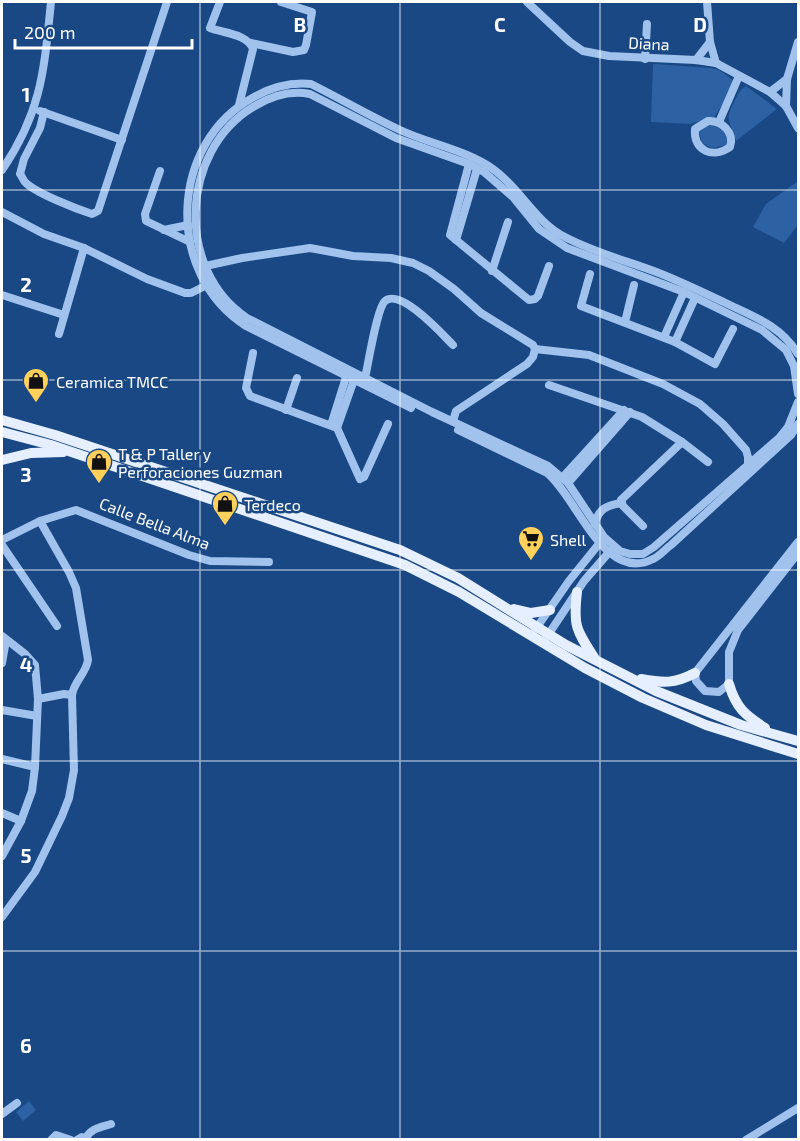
<svg xmlns="http://www.w3.org/2000/svg" width="800" height="1141" font-family="'Exo 2',sans-serif">
<style>
.green{fill:#2c61a4}
.lines{fill:none;stroke-linecap:round;stroke-linejoin:round}
.minor{stroke:#a0c2ec;stroke-width:8}
.major{stroke:#e5efff;stroke-width:10}
.grid{fill:none;stroke:#fff;stroke-width:1.5;stroke-opacity:0.55}
.labels{text-anchor:middle;dominant-baseline:central;stroke-width:5;stroke-linejoin:round;paint-order:stroke}
.street-label{font-size:16px;fill:#fff;stroke:#194885}
.poi-label{font-size:16px;fill:#fff;stroke:#194885;text-anchor:start}
.grid-label{font-size:20px;text-anchor:middle;font-weight:bold;fill:#fff;stroke:#194885;stroke-width:5;stroke-linejoin:round;paint-order:stroke}
</style>
<rect width="100%" height="100%" fill="#194885"/>
<g class="green">
<polygon points="653,64 711,68 719,70 734,81 724,103 714,117 690,124 651,122"/>
<path d="M746 86 777 109 736 141C729 118 724 121 736 98 739 92 741 89 746 86Z"/>
<path d="M712 124C721 124 725 133 728 140L727 145 712 148 702 143 699 131 702 127Z"/>
<polygon points="798,181 798,225 784,243 753,227 766,204"/>
<polygon points="29,1101 36,1110 23,1121 16,1112"/>
</g>
<g class="lines">
<g class="minor">
<path d="M220 2 210 28C223 33 248 34 253 49L239 105"/>
<polyline points="527,2 570,42 583,51 609,56 696,60 716,63 770,92 786,106 798,128"/>
<polyline points="707,2 710,42 716,63"/>
<polyline points="251,43 293,52 304,50 306,45 312,12 281,2"/>
<polyline points="645,59 647,24"/>
<polyline points="696,60 710,42"/>
<polyline points="770,92 787,79"/>
<polyline points="786,106 787,79 798,42"/>
<polyline points="40,111 122,140"/>
<path d="M44 112 40 128 24 159 20 174C22 176 23 180 25 182 35 193 77 209 92 214L98 211 167 2"/>
<path d="M708 121C722 120 735 133 730 147 713 159 693 151 695 129Z"/>
<polyline points="719,122 739,76"/>
<polyline points="469,164 450,235 529,300 535,299 538,296 549,266"/>
<path d="M2 170C42 111 44 70 51 2"/>
<polyline points="160,171 145,214 146,221 190,242"/>
<polyline points="2,212 44,234 84,248 147,279 185,293 191,293 207,285"/>
<polyline points="164,230 188,225"/>
<polyline points="456,240 477,169"/>
<polyline points="201,267 242,258 310,248 353,256 391,258 413,263 429,271 454,289 481,313 533,345 535,349 533,357 527,364 456,411 453,421"/>
<polyline points="492,271 508,222"/>
<polyline points="590,274 581,306 675,342 715,364 733,329"/>
<polyline points="2,295 64,315"/>
<polyline points="625,322 634,285"/>
<polyline points="59,334 84,248"/>
<polyline points="664,337 684,292"/>
<polyline points="675,342 695,298"/>
<polyline points="535,349 589,355 663,384 700,404 723,424 746,450 748,457 748,465"/>
<polyline points="253,353 246,388 250,396 337,428 360,479 364,477 388,424"/>
<path d="M365 378C368 365 377 308 385 301 401 288 443 335 453 345"/>
<polyline points="549,385 642,417 682,442 708,462"/>
<path d="M798 394 794 366 786 350 762 330 684 292 567 248 539 229 513 197 484 172 469 164 396 138 310 94C290 90 271 96 253 107 180 151 175 270 247 318L432 412 548 466 568 483 604 537 620 551 630 554H643L654 547 779 438 788 427 798 402"/>
<path d="M411 408 246 326C164 274 169 142 254 97 272 87 291 82 311 84 341 99 370 116 400 130 430 144 466 150 493 169 520 188 535 222 565 237 595 253 628 261 659 273 684 283 709 295 734 307 760 319 783 329 798 354"/>
<polyline points="286,410 297,378"/>
<polyline points="331,425 348,371"/>
<polyline points="337,428 354,380"/>
<path d="M458 430 547 473C577 497 604 584 653 559 660 556 665 549 671 545L791 435 798 424"/>
<polyline points="563,477 624,410"/>
<polyline points="568,483 630,412"/>
<path d="M595 524C598 509 607 505 622 503"/>
<polyline points="643,526 623,506 621,500 682,442"/>
<polyline points="2,540 40,521 76,510 189,555 210,561 269,562"/>
<polyline points="798,542 695,673 696,681 705,691 719,692 729,684 729,652 738,630 798,553"/>
<polyline points="2,545 57,626"/>
<polyline points="535,630 569,581 602,540"/>
<polyline points="2,636 25,654 35,665 38,699 35,767 32,791 21,821 2,856"/>
<polyline points="546,638 584,581 611,550"/>
<polyline points="2,663 6,640"/>
<polyline points="38,699 64,694 72,695"/>
<polyline points="2,710 37,716"/>
<polyline points="2,759 35,767"/>
<polyline points="2,813 21,821"/>
<path d="M2 917 35 872 62 816 69 798 74 770 72 695C74 681 86 674 88 660L76 588 69 572 40 521"/>
<polyline points="2,1114 17,1103"/>
<path d="M86 1138C91 1128 102 1127 111 1124"/>
<polyline points="51,1140 56,1135 71,1140"/>
<polyline points="77,1140 82,1137 88,1140"/>
<polyline points="746,1140 798,1108"/>
</g>
<g class="major">
<polyline points="2,420 55,435 400,550 458,578 566,645 656,691 741,725 798,741"/>
<polyline points="2,432 51,445 405,565 459,592 585,668 643,698 706,725 798,754"/>
<polyline points="2,460 31,453 63,452"/>
<path d="M577 592C573 626 576 630 595 659"/>
<polyline points="514,609 531,613 550,610"/>
<path d="M641 679C664 683 674 684 695 673"/>
<path d="M729 684C736 708 745 715 765 728"/>
</g>
</g>
<path class="grid" d="M200 2V1140M400 2V1140M600 2V1140M2 190H798M2 380H798M2 570H798M2 761H798M2 951H798"/>
<defs>
<symbol id="shop-pin" viewBox="-11 -11 22 30"><path d="M0 17L-7.5 6A9.5 9.5 0 1 1 7.5 6Z" fill="#ffd15b" stroke="#194885"/><path d="M-5-2.5h2.3a2.7 3.5 0 0 1 5.4 0H5L5.5 6h-11ZM-1.5-2.5h3a1.5 2.3 0 0 0-3 0Z" fill="#111"/></symbol>
<symbol id="supermarket-pin" viewBox="-11 -11 22 30"><path d="M0 17L-7.5 6A9.5 9.5 0 1 1 7.5 6Z" fill="#ffd15b" stroke="#194885"/><path d="M-6-5.5h2.5l.6 2H6L4.5 2H-2.5L-4.4-4H-6ZM-1.5 3.2a1.3 1.3 0 1 0 .1 0ZM3 3.2a1.3 1.3 0 1 0 .1 0Z" fill="#111"/></symbol>
</defs>
<g fill-rule="evenodd">
<use href="#shop-pin" x="21" y="366" width="30" height="40"/>
<use href="#shop-pin" x="84" y="447" width="30" height="40"/>
<use href="#shop-pin" x="210" y="489" width="30" height="40"/>
<use href="#supermarket-pin" x="516" y="524" width="30" height="40"/>
</g>
<g class="labels">
<g class="street-label">
<text transform="translate(649 43) rotate(3)">Diana</text>
<text transform="translate(155 523) rotate(21)">Calle Bella Alma</text>
</g>
<g class="poi-label">
<text x="56" y="381">Ceramica TMCC</text>
<text x="118" y="453">T &amp; P Taller y<tspan x="118" dy="18">Perforaciones Guzman</tspan></text>
<text x="244" y="504">Terdeco</text>
<text x="550" y="539">Shell</text>
</g>
</g>
<g class="grid-label">
<text x="300" y="32">B</text>
<text x="500" y="32">C</text>
<text x="700" y="32">D</text>
<text x="26" y="102">1</text>
<text x="26" y="292">2</text>
<text x="26" y="482">3</text>
<text x="26" y="672">4</text>
<text x="26" y="863">5</text>
<text x="26" y="1053">6</text>
</g>
<rect width="800" height="1141" fill="none" stroke="#ffffff" stroke-width="6"/>
<path d="M15 39v9h177v-9" fill="none" stroke="#ffffff" stroke-width="3"/>
<text x="24" y="39" font-size="18" fill="#ffffff" stroke="#194885" stroke-width="4.5" paint-order="stroke">200 m</text>
</svg>
